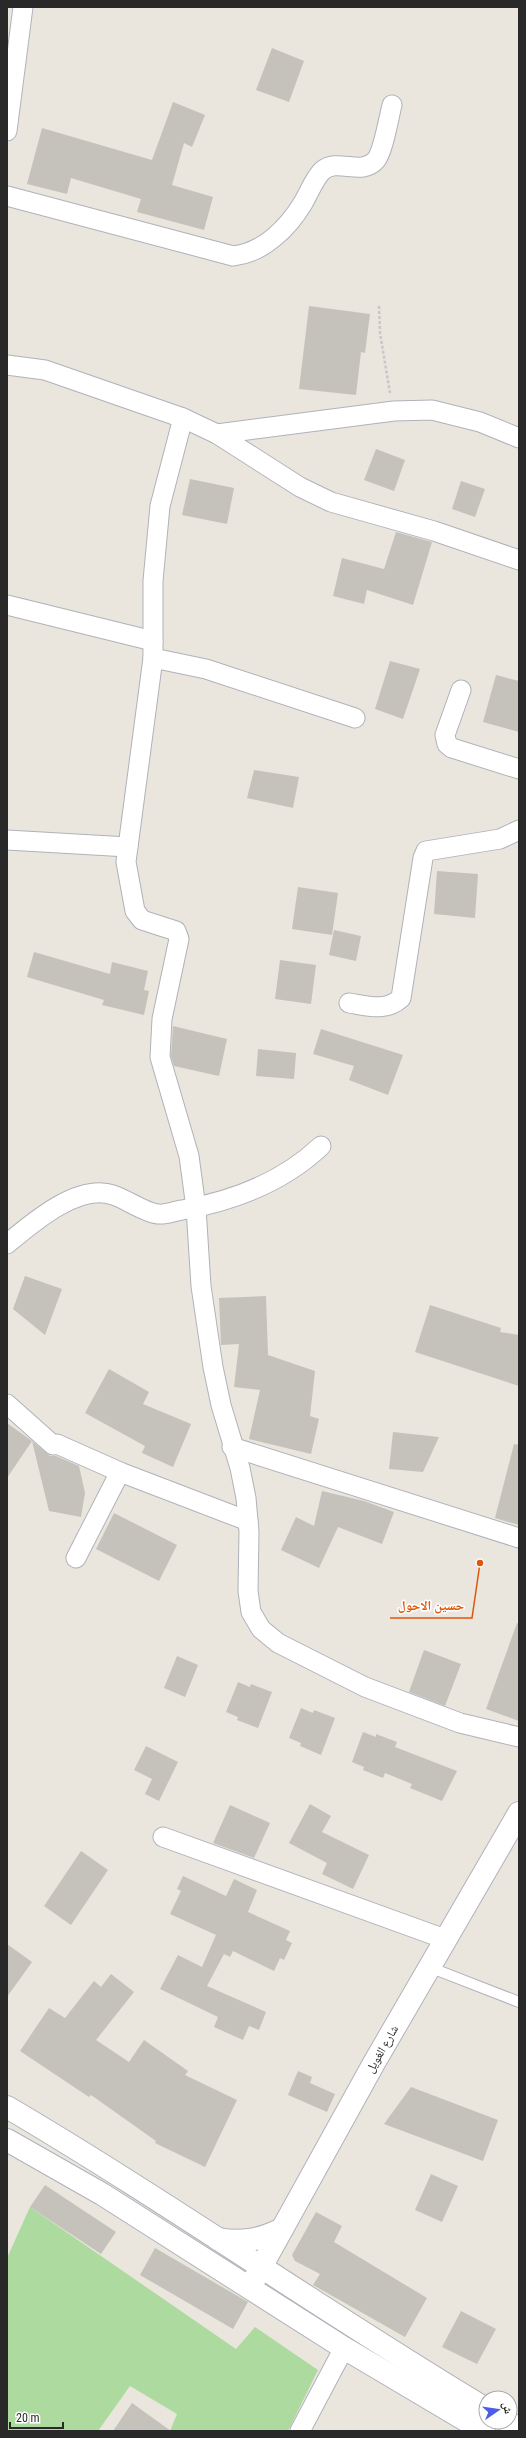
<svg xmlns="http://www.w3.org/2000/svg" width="526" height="2438" font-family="'Roboto Condensed','Noto Naskh Arabic',sans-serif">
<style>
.green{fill:#adda9f}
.building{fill:#c5c2bc}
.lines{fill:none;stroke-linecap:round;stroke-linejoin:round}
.service-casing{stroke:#b0b2bb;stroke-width:12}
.minor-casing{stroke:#b0b2bb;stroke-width:21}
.tertiary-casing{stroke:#b0b2bb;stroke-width:24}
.path{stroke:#c7c7c7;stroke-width:2.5;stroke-dasharray:3 2;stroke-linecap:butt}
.service{stroke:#fff;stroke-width:10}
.minor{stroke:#fff;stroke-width:19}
.tertiary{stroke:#fff;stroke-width:22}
.labels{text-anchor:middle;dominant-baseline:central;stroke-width:3;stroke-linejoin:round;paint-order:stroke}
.street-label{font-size:12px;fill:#292929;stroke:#fff}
.leader{fill:none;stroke:#de570d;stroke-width:1.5}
.callout-dot{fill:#de570d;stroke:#fff;stroke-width:1.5}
.callout-label{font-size:13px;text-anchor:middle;font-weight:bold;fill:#de570d;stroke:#fff;stroke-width:3;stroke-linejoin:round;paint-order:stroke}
</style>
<rect width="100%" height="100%" fill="#eae6dd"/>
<polygon class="green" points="30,2207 236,2349 255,2327 318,2370 288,2431 170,2431 177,2414 130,2386 98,2431 7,2431 7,2258"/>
<g class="building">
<polygon points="272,48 304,61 289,102 256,90"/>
<polygon points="173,102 205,115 192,147 184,143 172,185 213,197 204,230 137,212 141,199 71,178 67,194 27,184 42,128 152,160"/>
<polygon points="309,306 370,314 365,353 361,352 356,395 299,389"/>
<polygon points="376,449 405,460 394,491 364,480"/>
<polygon points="190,479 234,488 227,524 182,515"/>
<polygon points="461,481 485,489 475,517 452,509"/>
<polygon points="396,532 432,542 413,605 367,590 364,604 333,596 342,558 384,569"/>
<polygon points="390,661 420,669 403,719 375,709"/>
<polygon points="496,675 519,681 519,732 483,722"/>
<polygon points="254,770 299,777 293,808 247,798"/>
<polygon points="437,871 478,874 475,918 434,914"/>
<polygon points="298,887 338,893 332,935 292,929"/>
<polygon points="334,930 361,936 356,961 329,955"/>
<polygon points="34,952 110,974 112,962 148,971 144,990 149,991 144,1015 102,1005 104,1000 27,977"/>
<polygon points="280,960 316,965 311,1004 275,999"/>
<polygon points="173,1026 227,1039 219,1076 174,1066 171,1056"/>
<polygon points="321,1029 403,1055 388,1095 349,1080 354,1066 313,1054"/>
<polygon points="258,1049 296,1053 294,1079 256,1076"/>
<polygon points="25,1276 62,1289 45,1335 13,1309"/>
<polygon points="266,1296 268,1355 315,1371 310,1416 319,1419 311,1454 249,1439 260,1390 234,1387 239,1344 221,1345 219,1298"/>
<polygon points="430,1305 501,1328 500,1332 519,1335 519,1386 415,1352"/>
<polygon points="109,1369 149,1392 143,1404 191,1424 173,1467 142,1453 145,1446 85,1413"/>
<polygon points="7,1423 32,1441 7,1478"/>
<polygon points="393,1432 439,1437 423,1472 389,1469"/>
<polygon points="32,1441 50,1456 56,1456 79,1466 85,1493 81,1517 49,1511"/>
<polygon points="514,1444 519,1445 519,1525 495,1518"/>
<polygon points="322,1491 364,1501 394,1512 382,1544 338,1527 319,1568 281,1550 296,1517 314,1526"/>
<polygon points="114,1513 177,1545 159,1581 96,1549"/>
<polygon points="517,1623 519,1624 519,1721 486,1709"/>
<polygon points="424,1650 461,1664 445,1706 409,1692"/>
<polygon points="177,1656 198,1665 185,1697 164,1688"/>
<polygon points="238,1682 250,1687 251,1684 272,1692 258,1728 237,1720 238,1717 226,1712"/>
<polygon points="301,1708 313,1713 314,1710 335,1718 321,1755 300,1746 301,1743 289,1738"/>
<polygon points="363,1732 376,1737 376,1734 397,1742 395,1747 457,1771 442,1801 410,1788 412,1784 385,1773 383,1778 363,1770 364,1767 352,1762"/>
<polygon points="146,1746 178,1762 159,1801 145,1794 152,1779 134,1770"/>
<polygon points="310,1804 331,1816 322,1832 369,1855 353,1889 322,1874 327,1863 289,1843"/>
<polygon points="230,1805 270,1823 254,1858 213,1843"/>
<polygon points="81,1851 108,1870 71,1925 44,1906"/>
<polygon points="183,1876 226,1896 234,1879 257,1890 248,1912 290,1931 286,1940 292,1943 284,1960 280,1958 274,1971 233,1951 230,1957 224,1954 207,1986 266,2012 259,2030 249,2026 243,2040 214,2027 218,2017 160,1989 178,1955 202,1967 216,1935 170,1914 181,1891 177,1889"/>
<polygon points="7,1944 32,1962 7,1997"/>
<polygon points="111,1974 134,1992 96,2040 129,2062 144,2040 188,2071 185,2075 237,2100 205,2167 155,2143 156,2141 91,2095 89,2097 20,2051 49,2008 65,2018 94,1981 101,1987"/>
<polygon points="298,2071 312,2077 310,2083 335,2094 327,2112 288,2095"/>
<polygon points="411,2087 498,2120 483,2161 384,2124"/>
<polygon points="431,2174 458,2186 442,2222 415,2210"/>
<polygon points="45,2185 116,2232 101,2254 30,2207"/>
<polygon points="316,2212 342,2226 334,2242 427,2298 405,2337 313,2285 320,2274 295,2261 292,2255"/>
<polygon points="155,2248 248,2302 233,2329 140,2275"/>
<polygon points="461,2311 496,2329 477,2364 442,2347"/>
<polygon points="132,2403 171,2431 113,2431"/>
</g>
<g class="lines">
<defs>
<polyline id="service" points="429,1967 519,2002"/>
<g id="minor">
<polyline points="7,131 23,7"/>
<path d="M7 196 233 256C263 253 288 228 303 203 309 193 314 179 322 171 338 157 361 177 376 160 383 152 389 117 392 105"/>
<polyline points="7,365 45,370 183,418 217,434 300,487 331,502 434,531 519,560"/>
<polyline points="183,418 160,506 153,581 153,658 126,862 135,911 142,920 176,931 179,939 162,1019 160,1057 189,1156 196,1208 201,1286 213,1367 221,1405 240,1468 246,1498 249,1532 248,1591 251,1612 261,1629 278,1643 365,1687 460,1723 519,1737"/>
<polyline points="217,434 394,411 432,410 480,422 519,438"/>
<polyline points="7,605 153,641"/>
<polyline points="153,658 206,669 355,718"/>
<polyline points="461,690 445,735 447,744 452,748 519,769"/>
<polyline points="7,840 128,847"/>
<path d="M349 1003C368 1006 386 1012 401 998L423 858 426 851 500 839 519 830"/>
<path d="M7 1244C32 1223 78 1183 113 1195 126 1199 145 1213 158 1214 165 1215 175 1211 182 1210 233 1201 283 1182 321 1146"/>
<polyline points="7,1404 53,1445 57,1444 120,1472 248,1521"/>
<polyline points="232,1447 519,1538"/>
<polyline points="76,1558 120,1472"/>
<polyline points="163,1837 445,1939"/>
<polyline points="300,2431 344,2348"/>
</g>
<g id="tertiary">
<path d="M7 2107C170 2203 324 2312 486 2409"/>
<polyline points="7,2140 102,2194 344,2348 484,2431"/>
<path d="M218 2239C242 2243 261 2240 282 2229"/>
<polyline points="254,2280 374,2063 519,1813"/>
<polyline points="508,2422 519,2429"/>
</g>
</defs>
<use href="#service" class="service-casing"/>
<use href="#minor" class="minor-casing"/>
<use href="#tertiary" class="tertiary-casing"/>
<polyline class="path" points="379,306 380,333 390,393"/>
<use href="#service" class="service"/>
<use href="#minor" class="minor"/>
<use href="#tertiary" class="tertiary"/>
</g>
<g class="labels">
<g class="street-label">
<text transform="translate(382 2049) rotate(-60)">شارع الغويل</text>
</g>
</g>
<path class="leader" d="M480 1563L472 1618H390"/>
<circle class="callout-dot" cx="480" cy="1563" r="4"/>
<g class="callout-label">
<text x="431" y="1610">حسين الاحول</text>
</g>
<rect width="526" height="2438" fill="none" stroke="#292929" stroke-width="16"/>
<g transform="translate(498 2410) rotate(77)"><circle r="19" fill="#ffffff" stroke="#a9a9a9"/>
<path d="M0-3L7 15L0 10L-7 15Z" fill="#4f5ce5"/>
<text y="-6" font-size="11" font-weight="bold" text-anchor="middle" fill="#292929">ش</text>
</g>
<path d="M10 2422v6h53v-6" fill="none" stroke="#292929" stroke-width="2"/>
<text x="16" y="2422" font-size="12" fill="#292929" stroke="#ffffff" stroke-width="3" paint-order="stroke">20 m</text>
</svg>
